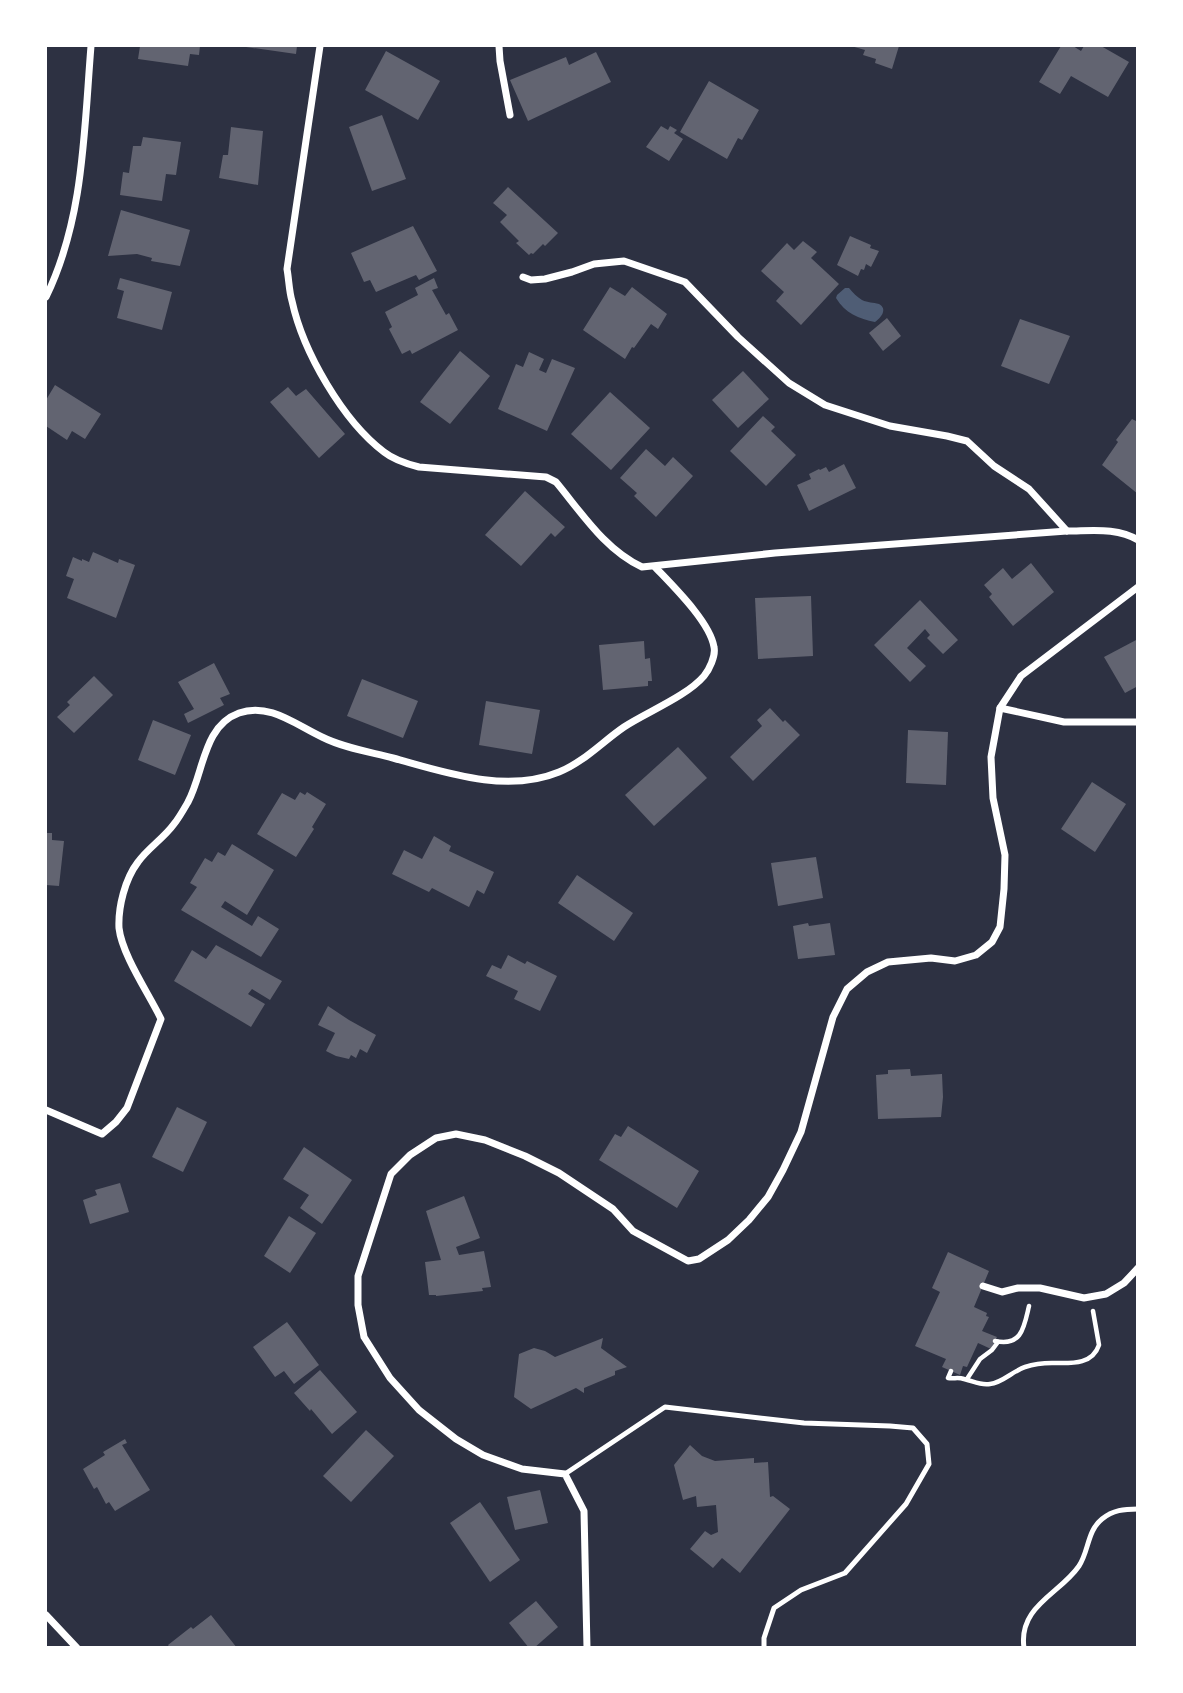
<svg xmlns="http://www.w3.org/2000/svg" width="1183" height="1693" font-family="Commissioner,sans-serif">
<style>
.water{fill:#4f5d75}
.building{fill:#626471}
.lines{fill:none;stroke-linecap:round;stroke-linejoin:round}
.path{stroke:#fff;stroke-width:4.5}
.service{stroke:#fff;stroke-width:5}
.minor{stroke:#fff;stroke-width:7}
</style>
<rect width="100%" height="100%" fill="#2d3142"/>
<path class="water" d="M845 288H849C853 293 857 297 862 300 868 303 873 302 879 304 888 309 881 318 875 322 859 319 845 313 836 298L837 295Z"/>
<g class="building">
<polygon points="140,46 200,46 199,55 190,54 188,66 138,59"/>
<polygon points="246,46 297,46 296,54 246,47"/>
<polygon points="851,46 899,46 892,69 875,63 876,59 863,55 865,50"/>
<polygon points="1061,46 1073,46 1081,51 1084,46 1101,46 1129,62 1108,97 1071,76 1060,94 1039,82"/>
<polygon points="386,51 440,81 418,120 365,90"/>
<polygon points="596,52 611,82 528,121 510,80 566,57 569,65"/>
<polygon points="709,81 759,110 742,140 738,138 727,159 680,132"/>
<polygon points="382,115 406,179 372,191 349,127"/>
<polygon points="661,126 668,130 670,126 677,130 674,133 683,139 669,161 646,147"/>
<polygon points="231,127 263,131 258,185 219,178 223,155 228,155"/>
<polygon points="143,137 181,142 176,175 166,174 162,201 120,195 123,172 129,173 133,146 141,146"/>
<polygon points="508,187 558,233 545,246 543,244 533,254 531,253 529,255 516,243 519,241 500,222 507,215 493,203"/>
<polygon points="121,210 190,230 180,266 151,261 152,258 137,254 108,256"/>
<polygon points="413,226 437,271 419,280 416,275 376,292 370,280 364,282 351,253"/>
<polygon points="850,236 871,245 870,248 879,251 871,267 866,264 864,270 861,269 858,276 837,265"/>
<polygon points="803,241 817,252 811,258 839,284 801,325 776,301 784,292 761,271 787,243 794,250"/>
<polygon points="120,278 172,292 162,330 117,318 124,291 117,289"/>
<polygon points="434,278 438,288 432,290 446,315 449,313 458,330 412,354 410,350 402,354 389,329 392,327 385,312 418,295 415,288"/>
<polygon points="610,287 625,296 632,287 667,314 658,329 651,324 634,348 632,347 625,359 583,330"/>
<polygon points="887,318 901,336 883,351 869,333"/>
<polygon points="1020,319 1070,336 1049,384 1001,366"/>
<polygon points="460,351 490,376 450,424 420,402"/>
<polygon points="529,352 544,359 539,370 546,373 552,359 575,368 547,431 498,409 516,364 523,367"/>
<polygon points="743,371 769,399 738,428 712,400"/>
<polygon points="55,385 101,414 85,439 72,431 67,440 46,426 46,400"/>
<polygon points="288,387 296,396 306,389 345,434 319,458 270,402"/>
<polygon points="610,392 650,428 611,470 571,434"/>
<polygon points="763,416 775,427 771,431 796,455 766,486 730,451"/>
<polygon points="1132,419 1138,422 1138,494 1102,465 1118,442 1116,440"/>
<polygon points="646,449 665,466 673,457 693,476 656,517 634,496 637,493 620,478"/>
<polygon points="844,464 856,488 809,511 797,485 811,479 809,474 819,469 820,470 826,467 829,472"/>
<polygon points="525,491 565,527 555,537 551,533 521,566 485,535"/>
<polygon points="93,552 118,563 119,559 135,565 116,618 67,598 74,579 66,576 73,557 82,561 82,559 89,562"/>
<polygon points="1031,563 1054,592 1013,626 989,597 992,594 984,585 1003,568 1012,579"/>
<polygon points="811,596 813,656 758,659 755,598"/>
<polygon points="920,600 958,640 943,654 927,638 930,635 925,629 907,648 926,666 910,682 874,645"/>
<polygon points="1138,639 1138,686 1125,693 1104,657"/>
<polygon points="644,641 645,659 650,658 652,681 648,681 648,686 603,690 599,645"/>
<polygon points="214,663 230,694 220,698 224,705 188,723 184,714 194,709 178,682"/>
<polygon points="94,676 113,695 74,733 57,717 70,705 67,702"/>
<polygon points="362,679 418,701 403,738 347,716"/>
<polygon points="486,701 540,710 532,754 479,745"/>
<polygon points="770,708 783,722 785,720 800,735 753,781 730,757 762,726 757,720"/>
<polygon points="153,720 191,735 175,775 138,760"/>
<polygon points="908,730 948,732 946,785 906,783"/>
<polygon points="678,747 707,778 654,826 625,795"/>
<polygon points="1092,782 1126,804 1095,852 1061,829"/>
<polygon points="300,792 305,795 307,792 326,804 312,827 314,829 296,857 257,834 282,793 295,800"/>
<polygon points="46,833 52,833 52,840 64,841 59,886 46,885"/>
<polygon points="434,836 451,846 449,851 494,872 484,894 477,890 469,907 432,888 429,892 392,874 404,850 422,859"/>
<polygon points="232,844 274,870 247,915 225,901 221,907 252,926 258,916 279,929 261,957 181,910 197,887 190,883 205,858 212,862 218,852 225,856"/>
<polygon points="816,857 823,898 778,906 771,863"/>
<polygon points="577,875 633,913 614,941 558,903"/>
<polygon points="808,923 809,926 830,923 835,955 798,959 793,926"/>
<polygon points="216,945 282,981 270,1000 252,989 248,994 265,1004 251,1027 174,981 192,950 206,959"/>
<polygon points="508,955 525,964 527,961 557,976 540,1011 514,999 518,991 486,976 492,965 501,969"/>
<polygon points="328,1006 349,1020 376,1035 367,1053 360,1049 356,1058 351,1055 349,1059 336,1056 326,1051 335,1033 318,1025"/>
<polygon points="910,1069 911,1076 942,1074 943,1097 941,1117 878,1119 876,1075 888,1074 888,1070"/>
<polygon points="177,1107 207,1122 183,1172 152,1157"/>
<polygon points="628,1126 699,1171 677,1208 599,1160 615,1134 621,1137"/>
<polygon points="304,1147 352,1180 322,1224 300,1208 309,1195 283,1179"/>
<polygon points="120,1183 129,1212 90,1224 83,1200 97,1195 95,1190"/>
<polygon points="464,1196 480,1238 456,1247 459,1255 484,1251 491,1287 482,1288 483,1291 436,1296 436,1295 429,1295 425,1262 441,1260 426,1211"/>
<polygon points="289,1216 316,1233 290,1273 264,1256"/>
<polygon points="948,1252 989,1271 974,1307 987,1313 986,1316 989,1317 982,1331 997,1337 991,1349 978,1343 967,1367 963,1366 960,1375 942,1367 946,1359 915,1346 940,1292 932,1288"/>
<polygon points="287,1322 319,1365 294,1384 284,1371 275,1377 253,1347"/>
<polygon points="603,1338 601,1348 627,1367 615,1371 615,1375 584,1388 584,1393 576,1388 531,1409 514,1397 519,1354 534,1348 545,1351 555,1357"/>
<polygon points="320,1370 357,1412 332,1434 311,1409 310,1411 294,1393"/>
<polygon points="366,1430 394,1456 351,1502 323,1476"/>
<polygon points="125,1439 127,1443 122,1445 150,1490 115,1511 109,1502 106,1504 97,1487 94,1489 83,1469 105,1455 103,1452"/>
<polygon points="690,1445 702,1456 715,1461 754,1458 754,1463 768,1462 770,1497 773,1496 790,1509 740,1573 722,1558 713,1568 690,1549 705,1531 711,1535 718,1532 716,1505 697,1507 696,1496 683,1500 674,1465"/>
<polygon points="540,1490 548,1523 515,1530 507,1497"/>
<polygon points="480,1502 520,1560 490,1582 450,1523"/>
<polygon points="536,1601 558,1627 534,1648 529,1648 509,1623"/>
<polygon points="211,1615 237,1648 170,1648 168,1645 191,1627 193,1629"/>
</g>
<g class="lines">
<g class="path">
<path d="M995 1341C1022 1347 1024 1327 1029 1306"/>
<path d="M951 1371 948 1378C954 1379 958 1377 964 1379 973 1381 981 1386 990 1384 1002 1383 1013 1371 1025 1367 1034 1364 1042 1363 1052 1363 1069 1363 1092 1366 1099 1345L1093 1311"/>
<polyline points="967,1379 980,1359 992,1350 998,1342"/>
</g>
<g class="service">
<polyline points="565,1474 665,1407 804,1423 890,1426 913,1428 927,1444 929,1464 906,1504 845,1573 801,1590 774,1608 764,1638 764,1648"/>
<path d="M1024 1648C1018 1606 1060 1594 1079 1566 1089 1551 1087 1531 1102 1519 1113 1510 1124 1509 1138 1509"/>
</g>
<g class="minor">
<path d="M320 46 287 269C289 280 289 291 292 301 303 352 343 421 384 452 394 460 407 464 419 467L546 477 556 482C581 512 605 550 642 567L775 553 1067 531C1091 531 1117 527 1138 540"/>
<polyline points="499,46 500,61 510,115"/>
<polyline points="523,277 531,280 545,279 572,272 594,264 624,261 685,282 738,337 789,383 825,405 890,426 947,436 967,441 994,466 1029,489 1067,531"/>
<path d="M46 297C84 219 84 131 91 46"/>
<polyline points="1000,708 1064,722 1138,722"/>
<path d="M46 1110 102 1134 116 1122 127 1108 161 1019C149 994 122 955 119 928 118 907 125 879 138 862 148 848 164 838 174 824 179 818 184 809 188 802 204 772 203 726 239 713 269 702 296 725 322 737 344 748 370 752 393 758 444 772 506 794 559 772 584 762 602 742 624 727 647 712 687 696 704 676 709 670 716 656 714 647 710 622 673 586 655 567"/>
<polyline points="983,1286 1002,1292 1018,1288 1040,1288 1084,1298 1106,1294 1124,1283 1138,1268"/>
<polyline points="46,1615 77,1648"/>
<polyline points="587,1648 584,1511 565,1474 522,1469 483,1455 456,1439 419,1410 390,1378 364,1337 358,1305 358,1276 391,1174 410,1155 436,1138 456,1134 485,1140 525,1156 559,1173 613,1209 633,1231 688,1261 699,1259 728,1240 749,1220 768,1197 783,1170 801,1132 833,1017 847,989 867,972 888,962 931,958 955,961 976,955 992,942 1000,927 1004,889 1005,855 993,798 991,757 1000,708 1021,676 1138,587"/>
</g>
</g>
<rect width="1183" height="1693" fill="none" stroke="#ffffff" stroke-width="94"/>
</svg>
